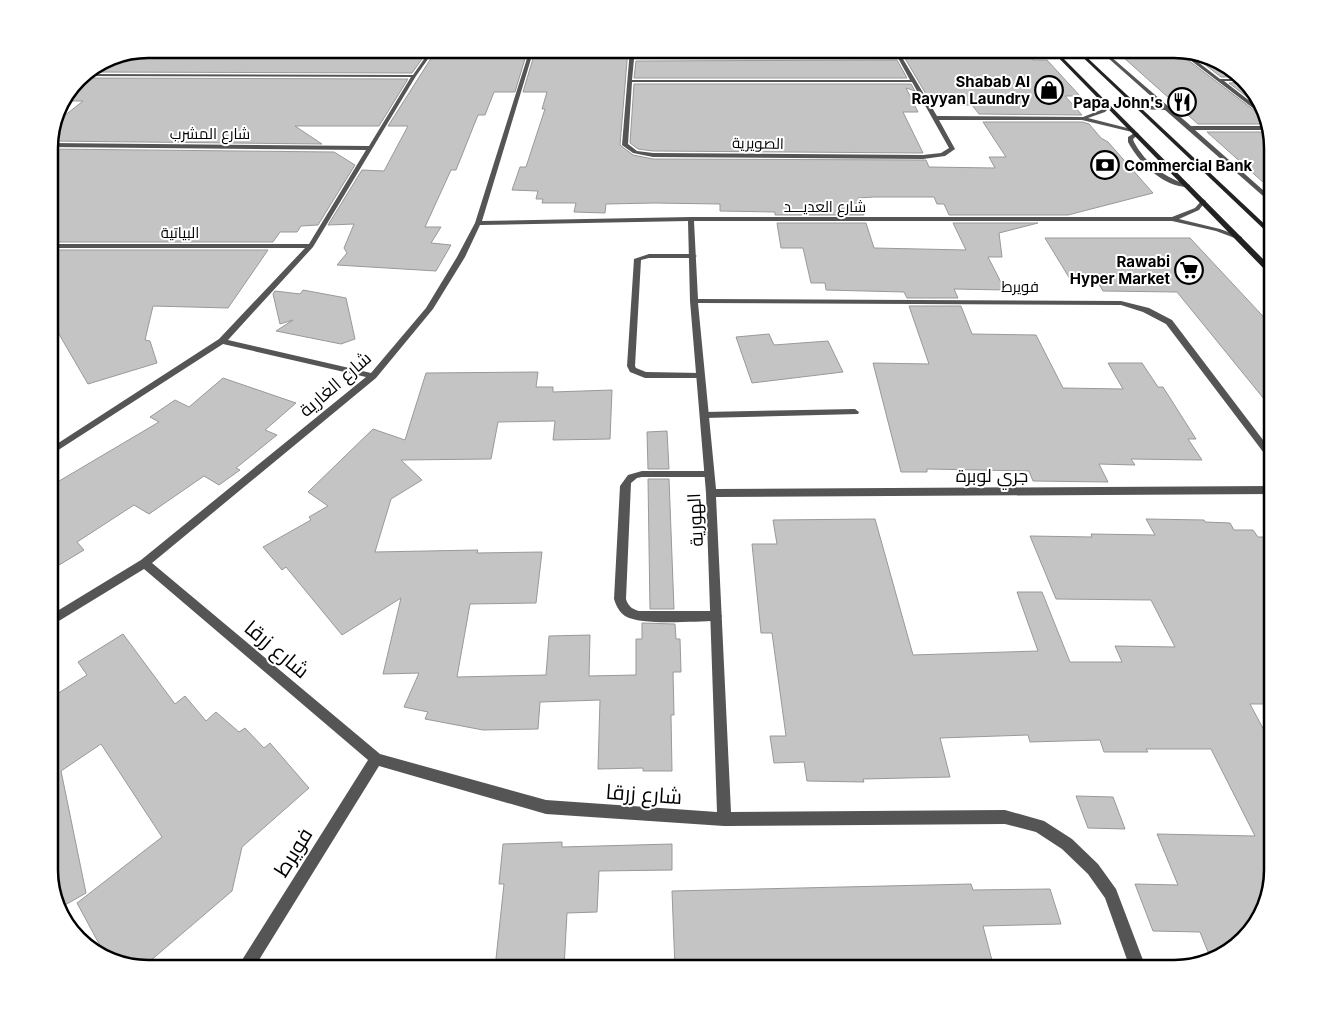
<svg xmlns="http://www.w3.org/2000/svg" width="1322" height="1017" font-family="Inter,Cairo,sans-serif">
<style>
.building{fill:#c4c4c4;stroke:#999}
.lines{fill:none;stroke-linecap:round;stroke-linejoin:round}
.lane{fill:#555;fill-rule:evenodd}
.street{fill:#555;fill-rule:evenodd}
.secondary{fill:#222;fill-rule:evenodd}
.labels{text-anchor:middle;dominant-baseline:central;stroke-width:4;stroke-linejoin:round;paint-order:stroke}
.far-poi-label{font-size:15px;font-weight:bold;fill:#000;stroke:#fff;text-anchor:end}
.far-street-label{font-size:15px;fill:#000;stroke:#fff}
.street-label{font-size:18px;fill:#000;stroke:#fff}
.near-street-label{font-size:21px;fill:#000;stroke:#fff}
.rim{fill:none;stroke:#000;stroke-width:2.5}
</style>
<rect width="100%" height="100%" fill="#fff"/>
<g class="building">
<polygon points="148,49 429,49 412,73 84,72 101,62 113,62 121,56 132,56 139,50"/>
<polygon points="437,49 503,49 501,52 527,52 515,92 494,92 485,115 478,115 456,170 451,170 425,227 441,227 431,243 451,245 436,271 337,265 347,253 344,248 354,224 328,225 362,170 384,171 408,126 388,126"/>
<polygon points="560,49 628,49 620,145 633,155 653,159 926,160 929,167 995,168 989,157 1006,157 983,122 1082,122 1089,124 1101,138 1108,142 1153,193 1068,215 949,215 944,204 937,204 934,197 874,197 858,198 864,215 775,215 775,212 720,211 720,204 654,203 606,204 605,213 574,212 576,203 542,203 543,199 536,199 538,191 512,190 520,167 526,167 545,109 542,109 547,92 523,92 535,52 559,52"/>
<polygon points="636,49 891,49 893,54 636,55"/>
<polygon points="979,49 1023,49 1033,60 1047,60 1080,96 1065,96 1082,115 979,114 972,105 961,105 926,94 900,50 980,50"/>
<polygon points="1114,49 1176,49 1176,51 1267,120 1268,124 1198,124"/>
<polygon points="1191,54 1235,69 1241,77 1221,77"/>
<polygon points="897,60 907,78 634,78 636,61"/>
<polygon points="79,78 80,78 408,79 379,126 295,126 322,144 49,141 54,124 83,101 61,101"/>
<polygon points="1245,82 1263,104 1264,110 1229,83"/>
<polygon points="634,84 911,84 915,91 906,88 918,112 903,112 923,153 653,151 638,149 630,143"/>
<polygon points="1207,132 1270,132 1273,147 1273,191"/>
<polygon points="49,149 334,152 355,165 318,225 301,226 297,232 280,232 273,242 49,242"/>
<polygon points="777,223 866,223 874,248 966,250 953,223 1038,223 999,233 1002,257 988,257 1005,290 954,289 958,298 907,298 904,292 826,290 825,283 811,283 803,248 781,248"/>
<polygon points="1045,238 1190,238 1273,327 1273,410 1177,292 1103,291 1096,279 1070,279"/>
<polygon points="49,250 268,250 228,308 153,306 145,340 150,341 157,363 88,384 49,317"/>
<polygon points="303,290 346,298 355,339 341,344 276,331 293,320 280,324 273,294 275,291 300,294"/>
<polygon points="909,306 961,306 972,334 1036,335 1063,388 1123,389 1108,363 1142,363 1158,387 1163,387 1196,439 1188,439 1202,460 1131,459 1135,465 1099,464 1108,482 1033,481 1029,471 927,469 927,472 901,472 873,363 929,364"/>
<polygon points="769,334 774,345 828,341 843,372 752,383 736,337"/>
<polygon points="538,372 536,387 553,387 553,392 612,390 610,439 553,440 555,421 498,422 491,459 401,460 422,480 391,499 375,552 478,550 477,553 542,552 536,603 470,604 457,677 546,675 549,636 590,635 589,676 636,675 636,639 642,639 642,623 675,624 676,639 680,639 681,672 673,672 674,715 671,715 672,771 643,771 643,768 598,769 600,700 540,702 538,729 483,730 425,719 428,712 404,707 419,673 383,674 401,598 342,635 286,567 282,570 263,547 311,520 309,517 328,506 308,492 373,429 405,440 426,373"/>
<polygon points="223,378 296,403 265,430 277,435 236,468 240,470 219,485 204,476 149,514 134,505 77,542 84,550 49,571 49,487 159,422 150,417 175,400 189,407"/>
<polygon points="667,431 669,469 648,469 647,432"/>
<polygon points="648,479 669,479 674,609 650,609"/>
<polygon points="875,519 913,655 1038,651 1017,592 1042,592 1070,662 1122,662 1115,646 1175,647 1151,600 1056,599 1030,536 1092,537 1091,534 1155,535 1146,519 1204,520 1205,522 1230,523 1234,530 1253,530 1258,537 1273,537 1273,704 1250,704 1273,747 1273,870 1253,930 1226,952 1208,952 1200,932 1153,931 1135,884 1178,885 1157,834 1255,836 1211,749 1146,749 1148,752 1104,752 1100,740 1030,742 1028,735 940,738 950,777 863,779 864,782 807,781 804,762 774,763 770,736 786,736 772,633 761,633 752,544 777,544 773,520"/>
<polygon points="123,634 175,704 185,696 206,721 216,712 239,732 245,728 264,748 270,743 309,788 242,847 232,891 143,967 104,953 77,903 162,837 101,744 61,771 86,893 58,909 49,853 49,699 87,675 78,662"/>
<polygon points="1076,796 1113,797 1125,829 1088,828"/>
<polygon points="562,842 562,847 672,844 672,870 599,871 597,912 567,913 564,968 495,968 504,884 499,884 503,844"/>
<polygon points="971,884 973,890 1050,889 1061,924 983,926 994,968 675,968 672,891"/>
</g>
<g class="lines">
<g class="lane">
<polygon points="1098,49 1102,49 1191,126 1268,126 1269,130 1195,130 1273,199 1273,204 1271,203 1165,110 1137,109 1137,107 1139,106 1162,106"/>
<path d="M1136 132 1139 134 1133 139 1134 142C1146 164 1166 179 1190 185V187C1164 188 1139 163 1128 142V137Z"/>
<polygon points="649,254 693,254 697,256 693,258 649,258 641,260 635,366 636,368 646,372 701,373 705,376 704,378 645,378 630,372 627,366 634,259"/>
<polygon points="855,409 859,412 858,414 704,418 700,415 704,412"/>
<path d="M642 471H709L714 474 709 477H642L637 478 631 483 626 599C628 606 632 609 639 611H716L720 613 722 616 720 619 716 621C695 621 641 626 625 616 619 612 616 605 614 599L620 486 628 475Z"/>
</g>
<g class="street">
<path d="M431 49H435L416 76 313 247 228 340 371 373 426 308 457 257 475 223 530 49H534L482 221 691 217H1172L1195 208 1203 199 1206 201 1199 210 1179 219 1220 229 1242 237V239L1240 240 1216 231 1172 221H694L698 299 1121 301 1149 308 1172 320 1273 453V462L1270 461 1166 324 1143 312 1121 305 698 303 716 489 1273 486V494L716 497 731 812 1005 810 1044 821 1072 839 1098 864 1116 889 1146 968H1130L1105 898 1088 874 1062 849 1036 832 1005 824 724 826 546 814 379 766 254 968H237L368 760 144 569 49 627V616L141 560 366 377 223 344 49 456V449L219 339 305 248H49V244H309L366 150 49 147V143L369 146 411 77 80 76 82 74 413 75ZM688 221 690 301 706 493 717 812 546 800 380 754 152 563 376 378 433 309 465 257 480 225Z"/>
<path d="M630 49H634V57L896 56 893 49H897L937 116 1083 117 1101 110 1108 104 1111 106 1105 112 1088 118 1135 130 1132 132 1082 120H939L955 149 945 156 923 159 653 157 633 153 622 145ZM898 58 910 80H632L634 59ZM632 82H912L949 148 941 153 923 155 653 153 637 151 628 144Z"/>
<polygon points="1177,50 1185,52 1220,79 1242,79 1244,81 1224,81 1265,113 1266,118"/>
</g>
<g class="secondary">
<polygon points="1050,49 1054,49 1273,269 1273,275 1270,275"/>
<polygon points="1074,49 1078,49 1273,232 1273,237 1271,236"/>
</g>
</g>
<defs>
<symbol id="shop-ring" viewBox="-11 -11 22 22"><circle r="9.5" fill="#fff" stroke="#000" stroke-width="1.5"/><path d="M-5-2.5h2.3a2.7 3.5 0 0 1 5.4 0H5L5.5 6h-11ZM-1.5-2.5h3a1.5 2.3 0 0 0-3 0Z" fill="#000"/></symbol>
<symbol id="restaurant-ring" viewBox="-11 -11 22 22"><circle r="9.5" fill="#fff" stroke="#000" stroke-width="1.5"/><path d="M-5-6h1v4h1v-4h1v4h1v-4h1v5L-1.5 .5V6h-2V.5L-5-1ZM5-6V6H3V1.5H1.5Q1.5-4 5-6Z" fill="#000"/></symbol>
<symbol id="bank-ring" viewBox="-11 -11 22 22"><circle r="9.5" fill="#fff" stroke="#000" stroke-width="1.5"/><path d="M-6-4H6V4H-6ZM0-2.3a2.3 2.3 0 1 0 0 4.6a2.3 2.3 0 1 0 0-4.6Z" fill="#000"/></symbol>
<symbol id="supermarket-ring" viewBox="-11 -11 22 22"><circle r="9.5" fill="#fff" stroke="#000" stroke-width="1.5"/><path d="M-6-5.5h2.5l.6 2H6L4.5 2H-2.5L-4.4-4H-6ZM-1.5 3.2a1.3 1.3 0 1 0 .1 0ZM3 3.2a1.3 1.3 0 1 0 .1 0Z" fill="#000"/></symbol>
</defs>
<g fill-rule="evenodd">
<use href="#shop-ring" x="1033" y="74" width="32" height="32"/>
<use href="#restaurant-ring" x="1166" y="86" width="32" height="32"/>
<use href="#bank-ring" x="1089" y="149" width="32" height="32"/>
<use href="#supermarket-ring" x="1173" y="254" width="32" height="32"/>
</g>
<g class="labels">
<g class="far-poi-label">
<text x="1030" y="81">Shabab Al<tspan x="1030" dy="17">Rayyan Laundry</tspan></text>
<text x="1163" y="102">Papa John's</text>
<text x="1124" y="165" text-anchor="start">Commercial Bank</text>
<text x="1170" y="261">Rawabi<tspan x="1170" dy="17">Hyper Market</tspan></text>
</g>
<g class="far-street-label">
<text x="210" y="133">شارع المشرب</text>
<text transform="translate(758 143) rotate(1)">الصويرية</text>
<text x="825" y="206">شارع العديـــد</text>
<text x="180" y="232">البياتية</text>
<text x="1020" y="286">فويرط</text>
</g>
<g class="street-label">
<text transform="translate(335 384) rotate(-41)">شارع الغارية</text>
<text x="992" y="475">جري لوبرة</text>
<text transform="translate(695 520) rotate(-93)">الهورية</text>
</g>
<g class="near-street-label">
<text transform="translate(277 649) rotate(40)">شارع زرقا</text>
<text transform="translate(644 794) rotate(4)">شارع زرقا</text>
<text transform="translate(293 852) rotate(-58)">فويرط</text>
</g>
</g>
<path d="M0 0H1322V1017H0ZM148 58H1174A90 90 0 0 1 1264 148V870A90 90 0 0 1 1174 960H148A90 90 0 0 1 58 870V148A90 90 0 0 1 148 58Z" fill="#fff" fill-rule="evenodd"/>
<path class="rim" d="M148 58H1174A90 90 0 0 1 1264 148V870A90 90 0 0 1 1174 960H148A90 90 0 0 1 58 870V148A90 90 0 0 1 148 58Z"/>
</svg>
